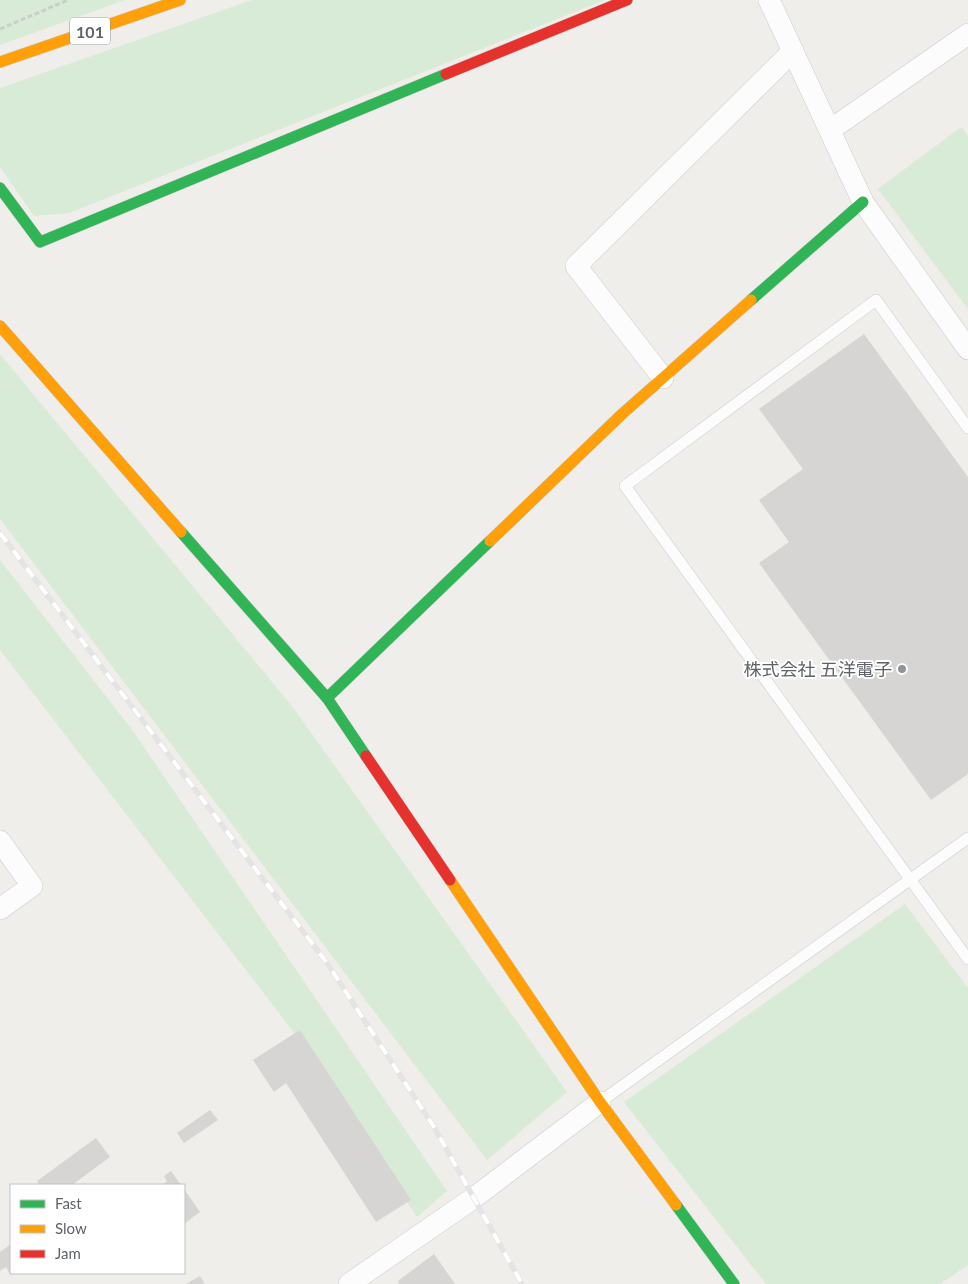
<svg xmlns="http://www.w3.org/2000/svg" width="968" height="1284" font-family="Lato,'Noto Sans JP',sans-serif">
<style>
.green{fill:#d8ebd6}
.building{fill:#d6d5d3}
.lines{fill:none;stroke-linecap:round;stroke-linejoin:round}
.lane-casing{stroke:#cbcccc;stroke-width:12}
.street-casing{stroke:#cbcccc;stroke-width:22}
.fast-casing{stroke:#cacacb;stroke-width:12}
.slow-casing{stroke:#cacacb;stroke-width:12}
.jam-casing{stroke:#cacacb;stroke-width:12}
.path{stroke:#cacfcc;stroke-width:3;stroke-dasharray:5 2.5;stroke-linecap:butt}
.lane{stroke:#fdfcfc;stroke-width:11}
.street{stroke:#fdfcfc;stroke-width:21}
.fast{stroke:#30b455;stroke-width:11}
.slow{stroke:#ff9f0a;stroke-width:11}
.jam{stroke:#e5322d;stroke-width:11}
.rail-casing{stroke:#e4e4e4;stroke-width:5.5}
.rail{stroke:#fff;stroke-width:4;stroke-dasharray:11;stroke-linecap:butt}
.poi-dot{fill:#919496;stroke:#fff;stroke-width:2}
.labels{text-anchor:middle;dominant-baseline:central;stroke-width:4;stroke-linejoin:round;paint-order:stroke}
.shield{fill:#fff;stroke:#8f9295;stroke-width:1}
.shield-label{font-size:16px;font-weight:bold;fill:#5f6368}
.poi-label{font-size:18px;fill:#5f6368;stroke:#fff;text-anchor:end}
</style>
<rect width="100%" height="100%" fill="#efeeea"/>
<g class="green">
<polygon points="0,0 125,0 0,45"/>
<polygon points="252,0 605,0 69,213 34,216 0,167 0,88"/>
<polygon points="961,127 968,136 968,309 878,189"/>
<polygon points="0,354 292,706 567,1092 487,1160 0,519"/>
<polygon points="0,560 133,731 447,1191 417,1217 292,1030 0,650"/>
<polygon points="905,904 968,988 968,1265 940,1284 766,1284 624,1102"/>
</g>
<g class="building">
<polygon points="864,334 968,477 968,774 931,800 759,563 789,542 759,500 803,469 759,409"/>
<polygon points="300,1030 411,1200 376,1222 286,1083 274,1092 253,1060"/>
<polygon points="210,1110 218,1120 184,1143 177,1133"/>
<polygon points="96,1138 110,1157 72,1185 40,1185 37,1181"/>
<polygon points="171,1171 181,1185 162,1185 167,1181 164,1176"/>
<polygon points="184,1189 200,1212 184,1224"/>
<polygon points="11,1244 11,1273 10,1274 6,1267 0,1271 0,1252"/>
<polygon points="434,1254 455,1284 399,1284 398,1281"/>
<polygon points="200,1276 205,1284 186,1284"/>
</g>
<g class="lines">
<defs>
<g id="lane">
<polyline points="968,428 876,300 625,486 968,959"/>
<polyline points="600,1102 968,838"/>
</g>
<g id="street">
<polyline points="769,0 863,202 968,349"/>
<polyline points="830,130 968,34"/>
<polyline points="663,378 576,266 793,51"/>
<polyline points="0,841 32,886 0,909"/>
<polyline points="349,1284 475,1197 600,1102"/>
</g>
<g id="fast">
<polyline points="0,188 40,242 446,74"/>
<polyline points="751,300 863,202"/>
<polyline points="181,532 327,698 366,756"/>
<polyline points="327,698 490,541"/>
<polyline points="676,1205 734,1284"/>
</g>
<g id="slow">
<polyline points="0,62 180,0"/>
<polyline points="0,326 181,532"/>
<polyline points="490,541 621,415 751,300"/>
<polyline points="450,880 600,1102 676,1205"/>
</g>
<g id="jam">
<polyline points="446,74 627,0"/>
<polyline points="366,756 450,880"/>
</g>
</defs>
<use href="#lane" class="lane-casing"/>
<use href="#street" class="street-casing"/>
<use href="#fast" class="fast-casing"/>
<use href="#slow" class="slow-casing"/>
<use href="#jam" class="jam-casing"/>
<polyline class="path" points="0,29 68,0"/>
<use href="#lane" class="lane"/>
<use href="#street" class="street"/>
<use href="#fast" class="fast"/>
<use href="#slow" class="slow"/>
<use href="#jam" class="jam"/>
<defs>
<polyline id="rail" points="0,533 327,963 434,1127 522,1284"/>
</defs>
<use href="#rail" class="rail-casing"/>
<use href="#rail" class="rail"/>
</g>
<circle class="poi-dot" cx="902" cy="669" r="5"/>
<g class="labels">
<rect class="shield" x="70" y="17.5" width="40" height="27" rx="4"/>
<g class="shield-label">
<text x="90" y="31">101</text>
</g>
<g class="poi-label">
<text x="892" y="669">株式会社 五洋電子</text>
</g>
</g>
<rect x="10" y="1184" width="175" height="90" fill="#ffffff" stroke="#bfc1c3"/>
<rect x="20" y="1200" width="25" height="8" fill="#30b455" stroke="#bfc1c3"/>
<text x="55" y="1209" font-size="15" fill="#5f6368">Fast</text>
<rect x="20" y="1225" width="25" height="8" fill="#ff9f0a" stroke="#bfc1c3"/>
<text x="55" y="1234" font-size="15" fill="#5f6368">Slow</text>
<rect x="20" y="1250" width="25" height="8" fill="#e5322d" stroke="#bfc1c3"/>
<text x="55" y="1259" font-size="15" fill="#5f6368">Jam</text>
</svg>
